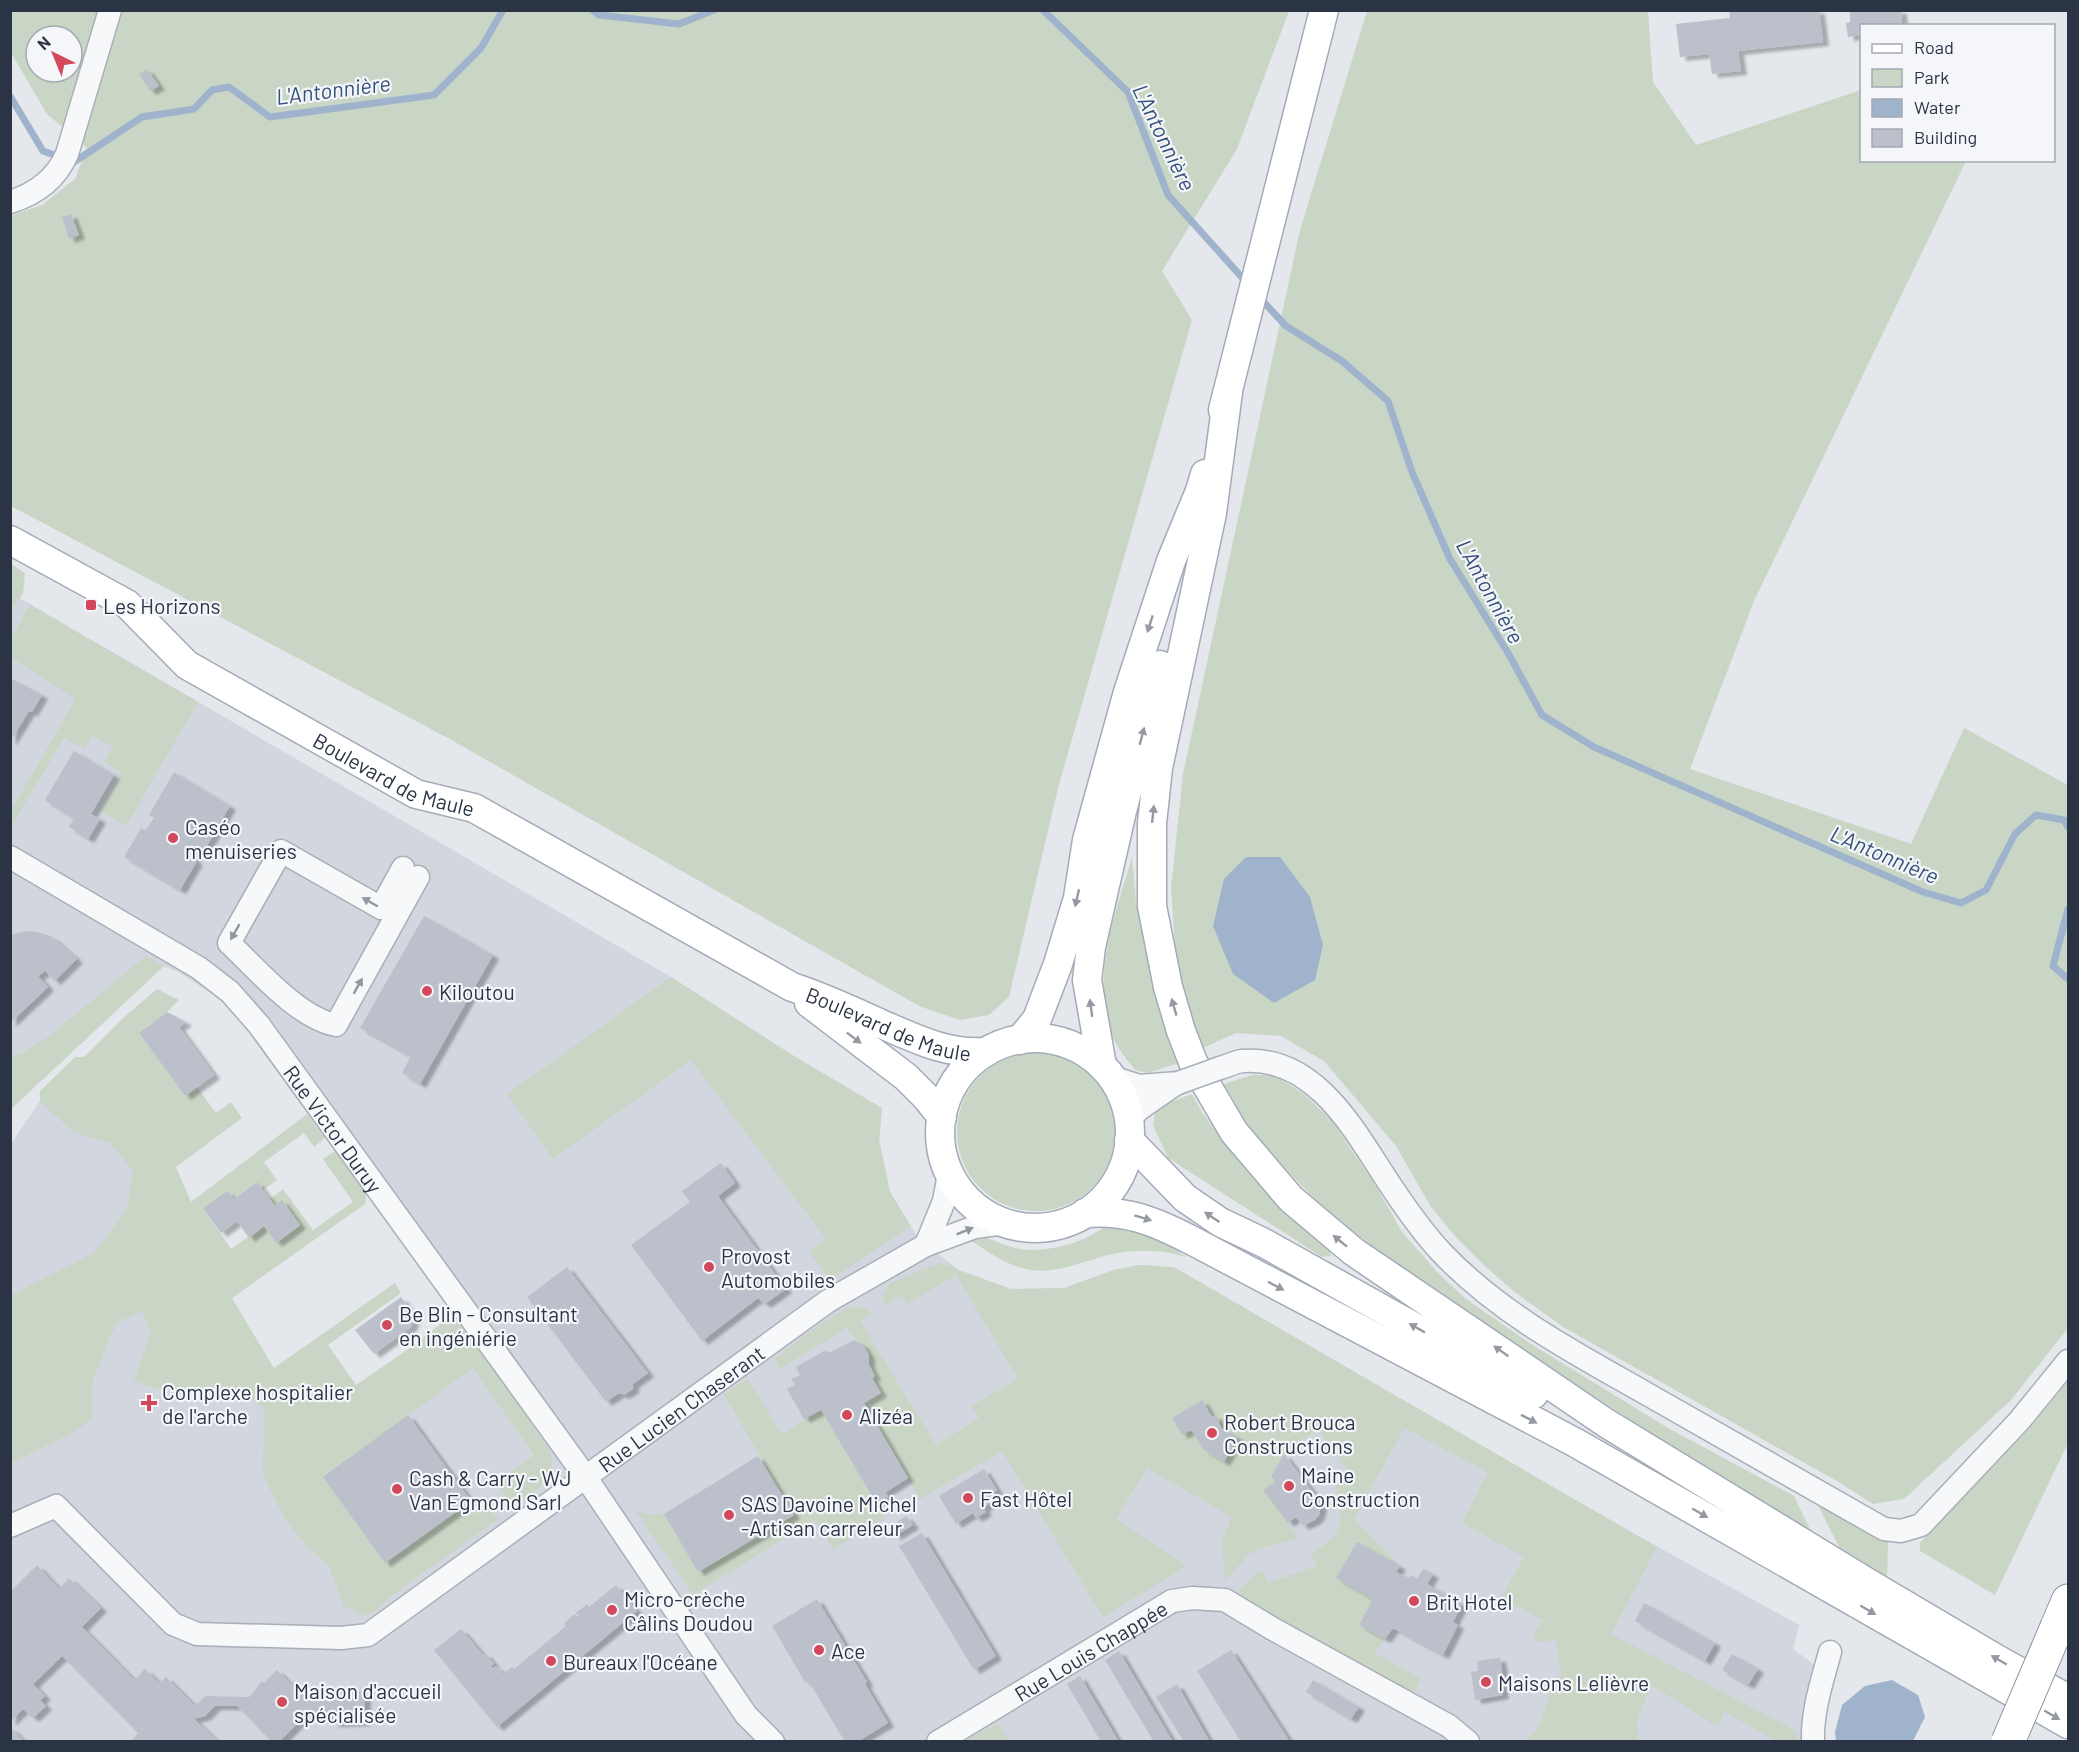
<svg xmlns="http://www.w3.org/2000/svg" width="2079" height="1752" font-family="Barlow,sans-serif">
<style>
.built{fill:#d2d6de}
.green{fill:#c9d6c5;fill-rule:evenodd}
.water{fill:#9fb4cc}
.lines{fill:none;stroke-linecap:round;stroke-linejoin:round}
.stream{stroke:#9fb4cc;stroke-width:7}
.building{fill:#bbc0ca;filter:url(#shadow)}
.minor-casing{stroke:#a9aeb7;stroke-width:25}
.major-casing{stroke:#a3abb8;stroke-width:31}
.highway-casing{stroke:#8b94a3;stroke-width:35}
.minor{stroke:#f7f8fa;stroke-width:22}
.major{stroke:#fff;stroke-width:28}
.highway{stroke:#fff;stroke-width:33}
.minor-bridge-casing{stroke:#a9aeb7;stroke-width:25;stroke-linecap:butt}
.highway-bridge-casing{stroke:#8b94a3;stroke-width:35;stroke-linecap:butt}
.minor-bridge{stroke:#f7f8fa;stroke-width:22}
.highway-bridge{stroke:#fff;stroke-width:33}
.oneway{fill:#959aa2}
.oneway2{fill:#9196a0}
.poi-dot{fill:#d1495b;stroke:#f4f6f9;stroke-width:2}
.labels{text-anchor:middle;dominant-baseline:central;stroke-width:4.5;stroke-linejoin:round;paint-order:stroke}
.poi-label{font-size:21px;fill:#2b3445;stroke:#f4f6f9;text-anchor:start}
.street-label{font-size:21px;fill:#2b3445;stroke:#f4f6f9}
.water-label{font-size:22px;font-style:italic;fill:#34527a;stroke:#f4f6f9}
</style>
<defs>
<filter id="shadow"><feDropShadow dx="6" dy="4" stdDeviation="1.5" flood-color="#0004"/></filter>
</defs>
<rect width="100%" height="100%" fill="#e4e7ec"/>
<polygon class="built" points="11,593 671,977 797,1058 882,1108 879,1140 890,1192 918,1238 960,1271 1011,1289 1064,1288 1114,1270 1138,1265 1149,1265 1799,1625 1793,1649 1816,1666 1802,1741 11,1741 10,1145 40,1101 66,1106 120,1108 229,1300 306,1432 461,1323 227,1003 178,972 164,966 11,1109"/>
<g class="green">
<path d="M11 11H1289L1237 149 1162 271 1192 320 1058 788 1009 997 989 1015 960 1020 919 1006 446 737 11 506 10 216 42 205 75 179 87 148 47 114 11 53ZM36 36H72V72H36Z"/>
<polygon points="1367,11 1648,11 1653,82 1696,145 1861,90 1862,160 1966,161 1754,601 1690,769 1911,844 1964,728 2068,785 2068,1328 2011,1400 1904,1499 1873,1504 1835,1480 1563,1327 1516,1293 1487,1268 1455,1236 1431,1207 1396,1146 1324,1061 1281,1036 1236,1033 1203,1048 1178,986 1171,888 1183,774 1300,230"/>
<polygon points="11,564 25,573 23,594 11,609"/>
<polygon points="30,605 198,702 126,826 100,811 122,773 104,762 113,747 92,736 84,748 64,738 11,827 11,811 76,699 11,657 11,639"/>
<path d="M1132 857 1136 902 1149 969 1179 1063 1148 1073 1135 1070C1127 1059 1116 1047 1112 1035 1090 976 1116 913 1132 857Z"/>
<polygon points="146,956 164,966 11,1109 11,1056 22,1053 48,1037"/>
<polygon points="671,977 797,1058 882,1108 879,1140 890,1192 911,1226 830,1280 809,1251 826,1239 691,1060 553,1159 507,1094"/>
<path d="M157 989 179 1000 167 1012 139 1033 185 1096 197 1087 216 1113 231 1102 242 1118 176 1167 191 1202 307 1114 325 1138 314 1147 304 1133 264 1162 277 1180 263 1190 257 1182 234 1199 227 1191 203 1208 231 1249 264 1226 276 1243 300 1226 283 1201 275 1206 270 1199 283 1189 313 1230 353 1202 323 1159 335 1151 366 1194 365 1204 232 1298 274 1368 395 1283 401 1293 328 1345 356 1385 417 1343 444 1321 466 1318 479 1346 551 1453C555 1483 539 1488 519 1505 508 1500 495 1491 502 1478L534 1455 473 1368 408 1415 470 1501 478 1497 483 1498 498 1519 386 1600 377 1610 366 1616 344 1606 328 1564 308 1548 285 1519 263 1476 264 1410 248 1393 217 1387 197 1393H184L171 1390 156 1389 134 1380 151 1332 142 1311 118 1322 109 1339 92 1383V1419L72 1433 11 1463V1295L94 1253 127 1209 133 1171 110 1143 73 1132 40 1101V1091L75 1057H84L124 1017Z"/>
<circle cx="1036" cy="1132" r="79"/>
<polygon points="1252,1075 1274,1075 1304,1094 1332,1121 1377,1188 1402,1232 1439,1274 1466,1299 1531,1344 1668,1428 1794,1496 1815,1540 1435,1293 1327,1212 1254,1136 1224,1084"/>
<polygon points="1192,1094 1203,1114 1254,1179 1328,1245 1331,1256 1322,1257 1168,1158 1153,1125 1155,1112 1171,1102"/>
<path d="M1105 1226C1144 1229 1155 1234 1186 1257 1161 1249 1134 1249 1108 1255 1084 1261 1057 1274 1031 1270 1008 1267 989 1252 970 1240L979 1235C991 1239 1003 1245 1015 1248 1044 1254 1083 1244 1105 1226Z"/>
<path d="M940 1263 1011 1289 1064 1288 1114 1270 1138 1265 1174 1267 1657 1547 1611 1634 1787 1726 1795 1731 1799 1741H1776L1725 1712 1718 1727 1651 1685 1637 1720 1638 1741H1524C1536 1735 1546 1713 1548 1700 1550 1695 1548 1687 1547 1681L1561 1677 1556 1640 1535 1642 1534 1632 1543 1620 1501 1598 1524 1557 1462 1523 1488 1472 1404 1428 1354 1519 1400 1566 1357 1542 1336 1578 1373 1599 1359 1625 1385 1639 1374 1653 1421 1679 1412 1696 1242 1600 1240 1590 1257 1572 1263 1571 1268 1583 1317 1566 1311 1553C1345 1534 1345 1521 1335 1486L1351 1475 1318 1429 1284 1454 1271 1477 1275 1482 1264 1490 1298 1538 1268 1546 1249 1554 1225 1581 1222 1541 1232 1517 1147 1468 1116 1519 1187 1566 1103 1617 1002 1451 920 1499 864 1403 881 1393 872 1378 875 1376C869 1365 871 1360 867 1352 863 1343 854 1339 847 1328L780 1369 774 1359C790 1347 837 1309 854 1307 862 1306 865 1308 871 1313L860 1321 936 1445 979 1418 971 1406 1018 1379 956 1275 907 1304 902 1295 886 1305 882 1297 890 1283Z"/>
<polygon points="747,1378 782,1434 821,1410 885,1519 833,1549 814,1520 693,1595 636,1511 651,1515 664,1514 698,1572 794,1515 724,1395"/>
<polygon points="2068,1381 2068,1443 1995,1595 1920,1551 1920,1543 2029,1429"/>
<polygon points="1818,1505 1888,1541 1887,1582 1844,1557"/>
<polygon points="998,1724 1009,1741 965,1741"/>
</g>
<g class="water">
<polygon points="1246,857 1280,857 1310,897 1323,945 1315,980 1274,1003 1233,974 1213,926 1224,879"/>
<polygon points="1892,1680 1918,1695 1925,1717 1913,1741 1836,1741 1835,1732 1842,1705 1865,1686"/>
</g>
<g class="lines">
<g class="stream">
<polyline points="592,10 599,15 679,24 714,10"/>
<polyline points="1043,10 1128,92 1168,195 1247,283"/>
<polyline points="10,96 43,151 74,162 142,117 194,109 212,90 229,87 270,117 434,95 481,48 503,10"/>
<polyline points="1260,298 1286,326 1342,361 1388,401 1412,472 1450,559 1508,653 1542,715 1594,747 1923,892 1961,903 1986,890 2015,834 2036,815 2064,820 2068,827"/>
<polyline points="2068,909 2053,966 2068,979"/>
</g>
</g>
<g class="building">
<polygon points="1729,10 1819,10 1823,42 1738,51 1741,71 1712,74 1709,54 1680,57 1676,24 1730,18"/>
<polygon points="1850,10 1901,10 1902,26 1862,26 1862,35 1848,37 1846,23 1850,22"/>
<polygon points="147,69 159,86 150,91 139,74"/>
<polygon points="71,214 79,235 69,239 62,217"/>
<polygon points="10,678 42,695 32,712 29,711 10,742"/>
<polygon points="74,751 114,775 91,814 100,819 88,839 69,827 74,818 45,800"/>
<polygon points="174,772 230,806 205,849 201,846 193,859 197,861 180,890 124,857 141,828 146,830 154,818 149,815"/>
<polygon points="424,916 493,955 420,1084 402,1073 411,1056 360,1028"/>
<polygon points="25,931 38,932 52,937 77,959 55,981 45,971 38,976 48,987 10,1023 10,935"/>
<polygon points="167,1012 186,1022 179,1027 214,1075 185,1096 139,1033"/>
<polygon points="721,1163 735,1183 718,1196 786,1289 765,1304 758,1298 702,1341 631,1245 690,1202 682,1191"/>
<polygon points="257,1182 275,1206 282,1200 300,1225 276,1243 264,1226 249,1238 237,1221 221,1233 203,1208 227,1191 234,1199"/>
<polygon points="567,1267 648,1373 633,1384 633,1389 624,1395 619,1393 606,1402 527,1297"/>
<polygon points="401,1297 415,1316 411,1327 374,1354 355,1330"/>
<polygon points="854,1340 863,1345 869,1355 869,1365 875,1376 872,1378 881,1393 864,1403 908,1478 886,1492 888,1497 879,1503 876,1498 873,1498 821,1410 804,1419 787,1389 795,1385 791,1379 800,1375 796,1367 826,1350 829,1353"/>
<polygon points="1202,1400 1212,1417 1216,1415 1221,1428 1238,1437 1224,1462 1203,1449 1191,1430 1182,1435 1172,1418"/>
<polygon points="408,1415 471,1501 385,1563 323,1477"/>
<polygon points="1284,1454 1319,1500 1321,1506 1319,1515 1315,1520 1303,1526 1296,1517 1288,1523 1263,1490 1275,1482 1271,1477"/>
<polygon points="758,1456 794,1515 698,1572 664,1514"/>
<polygon points="984,1469 997,1490 993,1493 996,1499 983,1508 986,1512 976,1518 973,1513 956,1524 939,1496"/>
<polygon points="906,1516 913,1525 895,1536 889,1527"/>
<polygon points="922,1533 996,1656 974,1670 899,1546"/>
<polygon points="1357,1542 1400,1566 1396,1572 1409,1578 1411,1575 1417,1579 1423,1569 1433,1574 1427,1584 1462,1604 1453,1622 1458,1625 1443,1655 1393,1628 1385,1639 1359,1625 1373,1599 1336,1578"/>
<polygon points="37,1565 59,1589 69,1578 101,1608 82,1627 134,1680 145,1669 159,1683 166,1677 195,1706 205,1696 249,1697 262,1681 264,1683 277,1670 304,1697 334,1697 334,1691 365,1691 365,1722 333,1723 333,1717 303,1718 279,1742 272,1742 237,1706 215,1706 205,1716 194,1719 218,1742 130,1742 138,1733 62,1656 33,1684 45,1696 40,1700 46,1706 33,1718 23,1709 10,1722 10,1592"/>
<polygon points="616,1585 637,1611 497,1727 434,1650 461,1629 483,1655 485,1653 494,1664 491,1666 493,1668 496,1666 503,1674 512,1667 514,1669 566,1626 564,1623 575,1614 577,1617 579,1616 576,1613 587,1604 589,1607"/>
<polygon points="817,1599 864,1677 867,1682 865,1684 888,1723 857,1742 845,1742 808,1680 805,1682 772,1626"/>
<polygon points="1644,1603 1715,1643 1705,1661 1635,1621"/>
<polygon points="1231,1650 1290,1742 1241,1742 1197,1671"/>
<polygon points="1119,1651 1173,1742 1154,1742 1105,1660"/>
<polygon points="1732,1654 1758,1669 1748,1685 1722,1670"/>
<polygon points="1498,1658 1500,1658 1503,1677 1500,1678 1503,1695 1475,1700 1471,1672 1478,1671 1477,1661"/>
<polygon points="1080,1676 1119,1742 1101,1742 1067,1684"/>
<polygon points="1313,1680 1359,1707 1351,1719 1306,1692"/>
<polygon points="1177,1684 1210,1742 1184,1742 1156,1697"/>
<polygon points="10,1727 25,1742 10,1742"/>
</g>
<g class="lines">
<defs>
<g id="minor">
<path d="M10 202C36 194 56 179 67 154L110 10"/>
<path id="s1" d="M10 857 199 968 230 992 259 1025 580 1469 746 1715 773 1742"/>
<path d="M403 868 381 908 281 851 229 943C257 969 298 1018 336 1025L418 877"/>
<path d="M1220 1068C1227 1066 1235 1062 1242 1061 1313 1055 1352 1126 1385 1177 1402 1203 1421 1231 1442 1253 1500 1314 1575 1353 1647 1394 1726 1439 1805 1484 1884 1529L1901 1531 1921 1525 2020 1420 2068 1361"/>
<polyline points="1111,1077 1139,1086 1178,1083"/>
<polyline points="1129,1121 1138,1110 1174,1085"/>
<polyline points="926,1245 944,1201 949,1174"/>
<path id="s2" d="M10 1526 56 1506 173 1624 197 1634 341 1638 368 1635 828 1301 926 1245 975 1227 1005 1223"/>
<path id="s3" d="M938 1742 1172 1601 1192 1598 1225 1600 1273 1629 1449 1726 1468 1742"/>
<path d="M1813 1742C1812 1710 1822 1682 1830 1652"/>
</g>
<g id="major">
<polyline points="1228,392 1212,513 1158,768 1152,823 1152,906 1168,987 1181,1031 1193,1062 1234,1132 1291,1199 1354,1252 1606,1423 1873,1586 1995,1658 2068,1699"/>
<polyline points="1223,410 1324,10"/>
<path id="s4" d="M10 540 127 604 187 665 416 794 474 808 792 987C822 997 851 1010 879 1023 914 1038 947 1055 986 1052"/>
<polyline points="809,1003 906,1077 926,1097 942,1117"/>
<circle cx="1035" cy="1133" r="95"/>
<polyline points="1020,1040 1037,1019 1058,964 1078,898 1087,840 1128,692 1171,561 1200,491 1205,474"/>
<polyline points="1102,1066 1087,980 1091,947 1122,811 1160,665"/>
<polyline points="1129,1140 1185,1198 1220,1222 1264,1243 1534,1394"/>
<path d="M1085 1213C1128 1210 1154 1221 1191 1240L1576 1443 2068 1724"/>
</g>
<polyline id="highway" points="2057,1627 2068,1601"/>
</defs>
<use href="#minor" class="minor-casing"/>
<use href="#major" class="major-casing"/>
<use href="#highway" class="highway-casing"/>
<use href="#minor" class="minor"/>
<use href="#major" class="major"/>
<use href="#highway" class="highway"/>
<defs>
<polyline id="minor-bridge" points="1178,1083 1220,1068"/>
<polyline id="highway-bridge" points="2008,1742 2057,1627"/>
</defs>
<use href="#minor-bridge" class="minor-bridge-casing"/>
<use href="#highway-bridge" class="highway-bridge-casing"/>
<use href="#minor-bridge" class="minor-bridge"/>
<use href="#highway-bridge" class="highway-bridge"/>
</g>
<defs><path id="oneway-solid" d="M-6-.8H1V-3.2L6.5 0L1 3.2V.8H-6Z" transform="scale(1.5)"/></defs>
<g class="oneway">
<use href="#oneway-solid" transform="translate(1150 624) rotate(108)"/>
<use href="#oneway-solid" transform="translate(1142 736) rotate(-75)"/>
<use href="#oneway-solid" transform="translate(1153 814) rotate(-84)"/>
<use href="#oneway-solid" transform="translate(1077 898) rotate(103)"/>
<use href="#oneway-solid" transform="translate(1174 1007) rotate(-106)"/>
<use href="#oneway-solid" transform="translate(1091 1008) rotate(-98)"/>
<use href="#oneway-solid" transform="translate(854 1038) rotate(37)"/>
<use href="#oneway-solid" transform="translate(1212 1217) rotate(-146)"/>
<use href="#oneway-solid" transform="translate(1143 1218) rotate(17)"/>
<use href="#oneway-solid" transform="translate(1340 1241) rotate(-141)"/>
<use href="#oneway-solid" transform="translate(1276 1286) rotate(28)"/>
<use href="#oneway-solid" transform="translate(1417 1328) rotate(-151)"/>
<use href="#oneway-solid" transform="translate(1501 1351) rotate(-145)"/>
<use href="#oneway-solid" transform="translate(1529 1419) rotate(27)"/>
<use href="#oneway-solid" transform="translate(1700 1513) rotate(30)"/>
<use href="#oneway-solid" transform="translate(1868 1610) rotate(30)"/>
<use href="#oneway-solid" transform="translate(1999 1660) rotate(-150)"/>
<use href="#oneway-solid" transform="translate(2052 1715) rotate(30)"/>
</g>
<g class="oneway2">
<use href="#oneway-solid" transform="translate(370 902) rotate(-150)"/>
<use href="#oneway-solid" transform="translate(235 932) rotate(120)"/>
<use href="#oneway-solid" transform="translate(358 986) rotate(-61)"/>
<use href="#oneway-solid" transform="translate(965 1231) rotate(-22)"/>
</g>
<g class="poi-dot">
<rect x="85" y="599" width="12" height="12" rx="3"/>
<circle cx="173" cy="838" r="6"/>
<circle cx="427" cy="991" r="6"/>
<circle cx="709" cy="1267" r="6"/>
<circle cx="387" cy="1325" r="6"/>
<path d="M146 1394h6v6h6v6h-6v6h-6v-6h-6v-6h6z"/>
<circle cx="847" cy="1415" r="6"/>
<circle cx="1212" cy="1433" r="6"/>
<circle cx="1289" cy="1486" r="6"/>
<circle cx="397" cy="1489" r="6"/>
<circle cx="968" cy="1498" r="6"/>
<circle cx="729" cy="1515" r="6"/>
<circle cx="1414" cy="1601" r="6"/>
<circle cx="612" cy="1610" r="6"/>
<circle cx="819" cy="1650" r="6"/>
<circle cx="551" cy="1661" r="6"/>
<circle cx="1486" cy="1682" r="6"/>
<circle cx="282" cy="1702" r="6"/>
</g>
<g class="labels">
<g class="poi-label">
<text x="103" y="605">Les Horizons</text>
<text x="185" y="826">Caséo<tspan x="185" dy="24">menuiseries</tspan></text>
<text x="439" y="991">Kiloutou</text>
<text x="721" y="1255">Provost<tspan x="721" dy="24">Automobiles</tspan></text>
<text x="399" y="1313">Be Blin - Consultant<tspan x="399" dy="24">en ingéniérie</tspan></text>
<text x="162" y="1391">Complexe hospitalier<tspan x="162" dy="24">de l'arche</tspan></text>
<text x="859" y="1415">Alizéa</text>
<text x="1224" y="1421">Robert Brouca<tspan x="1224" dy="24">Constructions</tspan></text>
<text x="1301" y="1474">Maine<tspan x="1301" dy="24">Construction</tspan></text>
<text x="409" y="1477">Cash &amp; Carry - WJ<tspan x="409" dy="24">Van Egmond Sarl</tspan></text>
<text x="980" y="1498">Fast Hôtel</text>
<text x="741" y="1503">SAS Davoine Michel<tspan x="741" dy="24">-Artisan carreleur</tspan></text>
<text x="624" y="1598">Micro-crèche<tspan x="624" dy="24">Câlins Doudou</tspan></text>
<text x="1426" y="1601">Brit Hotel</text>
<text x="831" y="1650">Ace</text>
<text x="563" y="1661">Bureaux l'Océane</text>
<text x="1498" y="1682">Maisons Lelièvre</text>
<text x="294" y="1690">Maison d'accueil<tspan x="294" dy="24">spécialisée</tspan></text>
</g>
<g class="street-label">
<text stroke="none"><textPath href="#s4" startOffset="454">Boulevard de Maule</textPath></text>
<text stroke="none"><textPath href="#s4" startOffset="1010">Boulevard de Maule</textPath></text>
<text stroke="none"><textPath href="#s1" startOffset="430">Rue Victor Duruy</textPath></text>
<text stroke="none"><textPath href="#s2" startOffset="800">Rue Lucien Chaserant</textPath></text>
<text stroke="none"><textPath href="#s3" startOffset="178">Rue Louis Chappée</textPath></text>
</g>
<g class="water-label">
<text transform="translate(333 89) rotate(-7)">L'Antonnière</text>
<text transform="translate(1165 137) rotate(64)">L'Antonnière</text>
<text transform="translate(1491 591) rotate(61)">L'Antonnière</text>
<text transform="translate(1885 854) rotate(23)">L'Antonnière</text>
</g>
</g>
<rect width="2079" height="1752" fill="none" stroke="#2b3445" stroke-width="24"/>
<rect x="1860" y="24" width="195" height="138" fill="#f4f6f9" stroke="#a4a8b1" stroke-width="1.5"/>
<rect x="1872" y="44" width="30" height="9" fill="#ffffff" stroke="#a4a8b1" stroke-width="1.5"/>
<text x="1914" y="54" font-size="18" fill="#2b3445">Road</text>
<rect x="1872" y="69" width="30" height="18" fill="#c9d6c5" stroke="#a4a8b1" stroke-width="1.5"/>
<text x="1914" y="84" font-size="18" fill="#2b3445">Park</text>
<rect x="1872" y="99" width="30" height="18" fill="#9fb4cc" stroke="#a4a8b1" stroke-width="1.5"/>
<text x="1914" y="114" font-size="18" fill="#2b3445">Water</text>
<rect x="1872" y="129" width="30" height="18" fill="#bbc0ca" stroke="#a4a8b1" stroke-width="1.5"/>
<text x="1914" y="144" font-size="18" fill="#2b3445">Building</text>
<g transform="translate(54 54) rotate(317)"><circle r="28" fill="#f4f6f9" stroke="#a4a8b1" stroke-width="1.5"/>
<path d="M0-4.5L10 22L0 15L-10 22Z" fill="#d1495b"/>
<text y="-9" font-size="16" font-weight="bold" text-anchor="middle" fill="#2b3445">N</text>
</g>
</svg>
